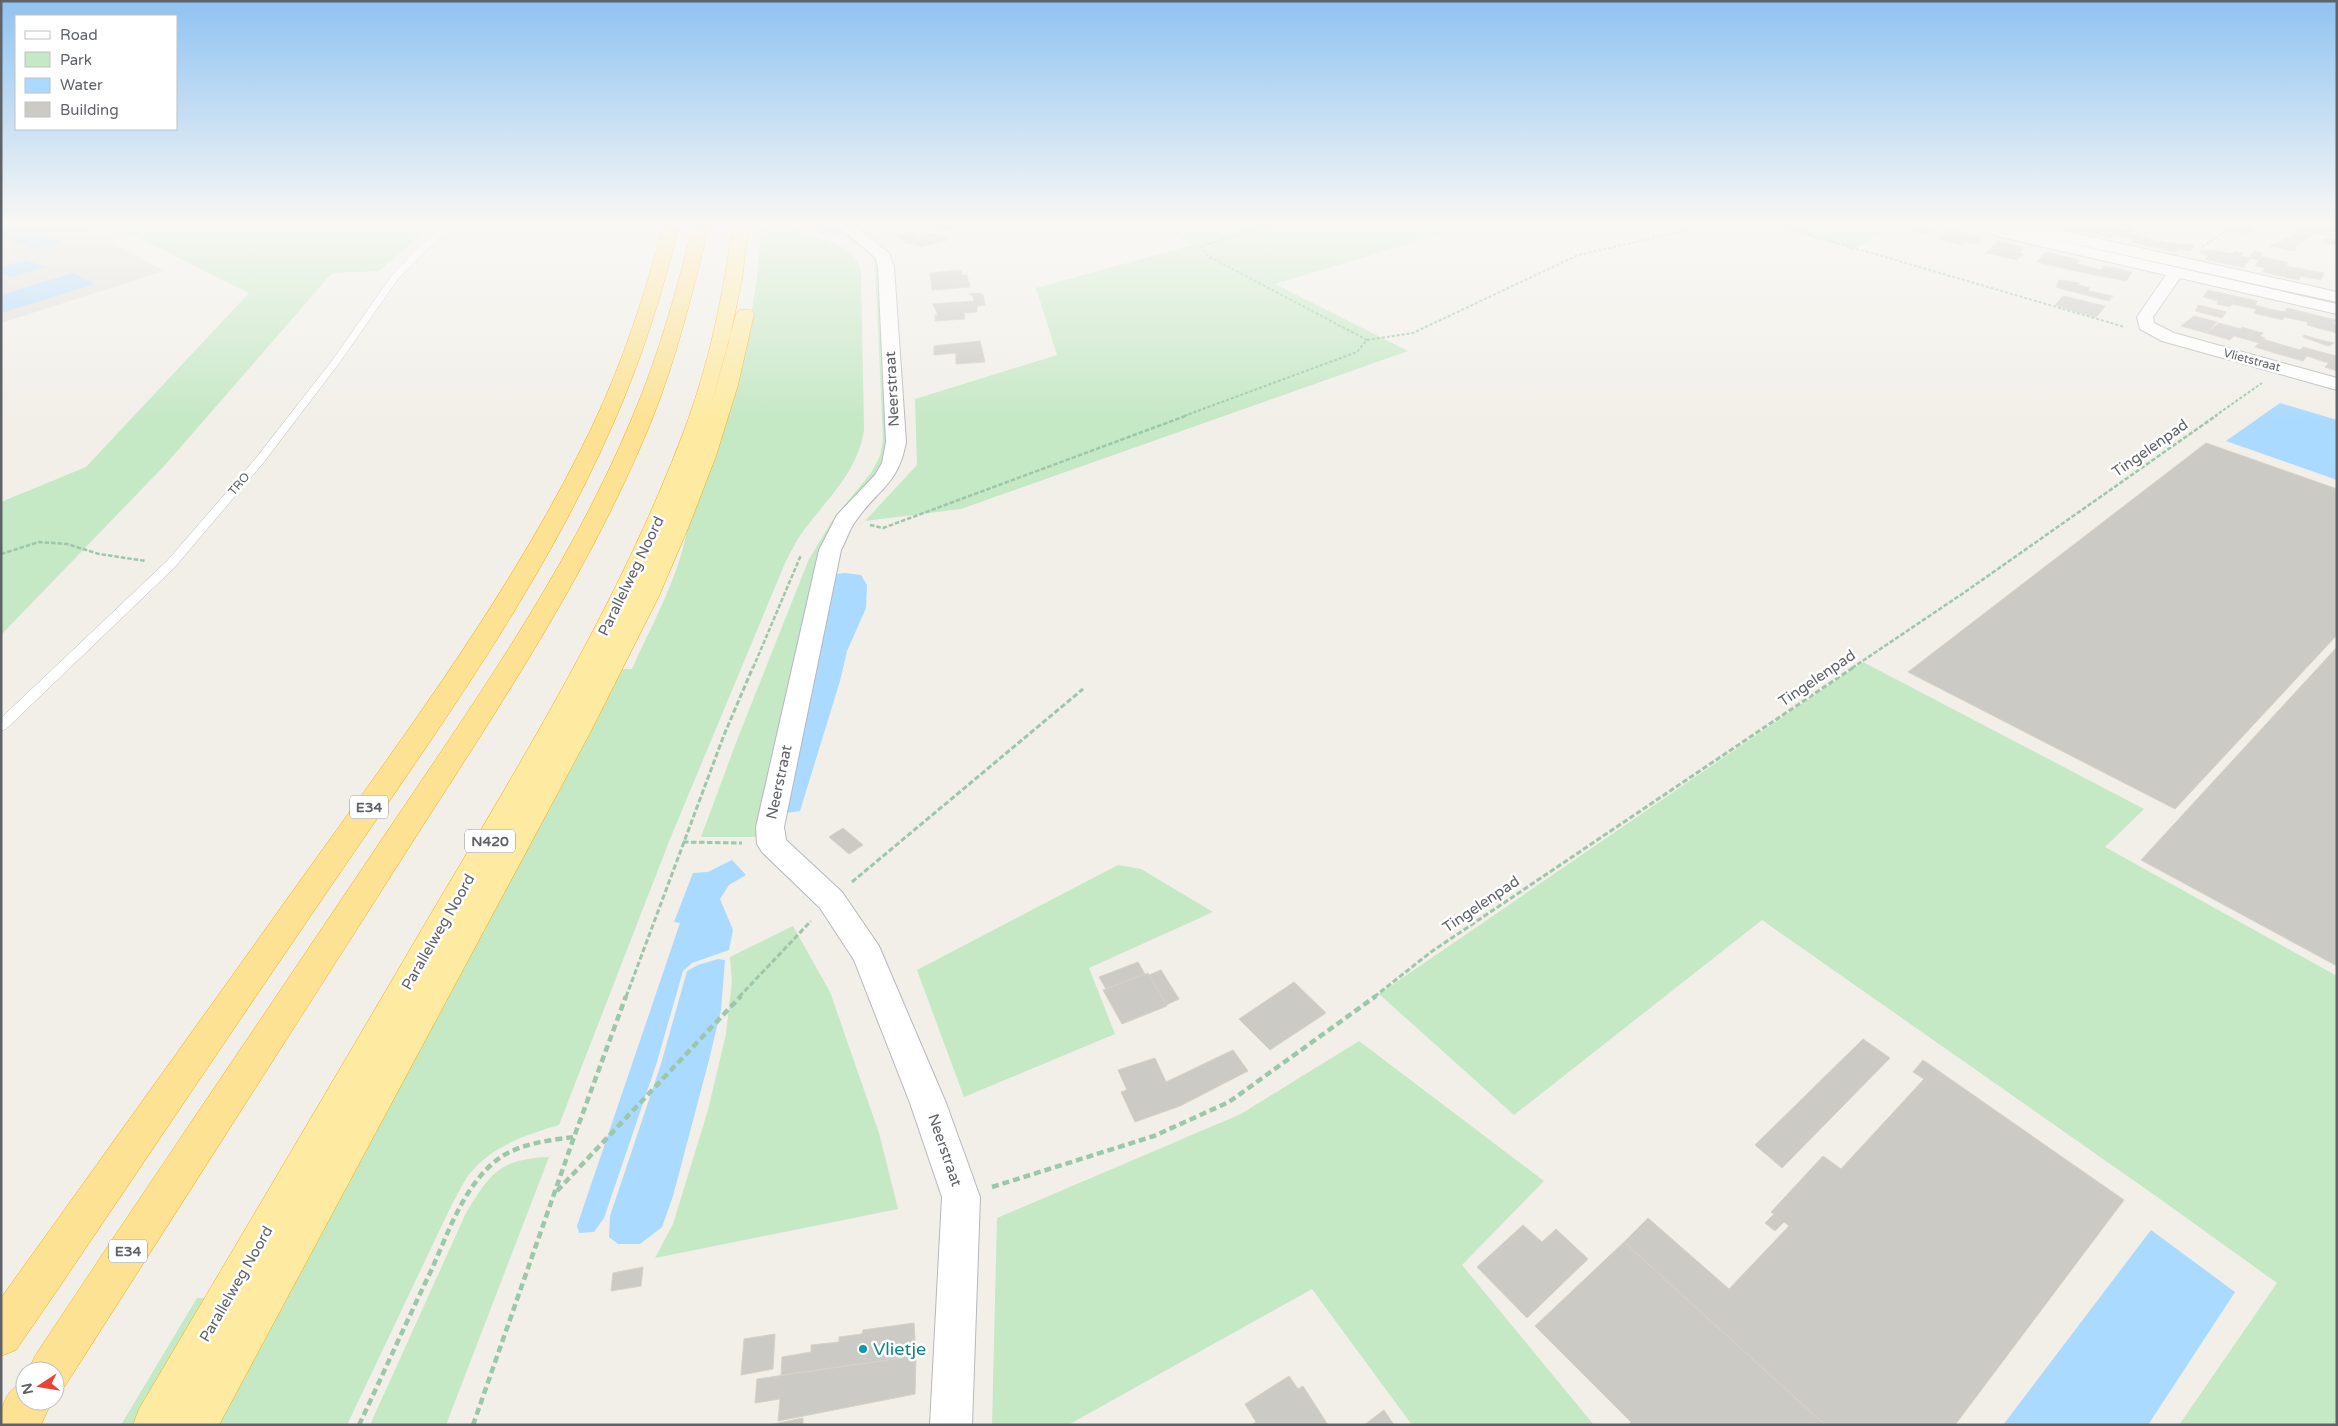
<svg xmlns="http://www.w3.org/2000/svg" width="2338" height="1426" font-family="'Varela Round',sans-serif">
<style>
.industrial{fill:#e0deda}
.green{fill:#c5e8c5}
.water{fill:#aadaff}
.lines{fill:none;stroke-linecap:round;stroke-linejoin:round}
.stream{stroke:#aadaff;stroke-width:5.5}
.building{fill:#cccac5;stroke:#d6d1c6}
.service-casing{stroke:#b5b8bc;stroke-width:1}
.minor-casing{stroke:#b5b8bc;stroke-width:2}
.trunk-casing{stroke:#f9ab00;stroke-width:1}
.motorway-casing{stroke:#f9ab00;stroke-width:1}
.path-far3{stroke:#9cc7a9;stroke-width:2;stroke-dasharray:3 2;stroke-linecap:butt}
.path-far2{stroke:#9cc7a9;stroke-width:2.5;stroke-dasharray:4.5 2;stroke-linecap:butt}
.path-far1{stroke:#9cc7a9;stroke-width:3;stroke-dasharray:5.5 2.5;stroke-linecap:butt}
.path{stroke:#9cc7a9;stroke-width:4.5;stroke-dasharray:7 4;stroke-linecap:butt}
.service{fill:#fff;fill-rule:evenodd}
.minor{fill:#fff;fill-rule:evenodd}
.trunk{fill:#feeaa1;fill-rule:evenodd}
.motorway{fill:#fde293;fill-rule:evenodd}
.culture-dot{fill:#0f9aa8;stroke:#fff;stroke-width:2}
.labels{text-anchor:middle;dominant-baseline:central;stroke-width:5;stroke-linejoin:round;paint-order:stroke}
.far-street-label{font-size:12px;fill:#5f6368;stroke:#fff}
.shield{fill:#fff;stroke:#8f9295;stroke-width:1}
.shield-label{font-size:14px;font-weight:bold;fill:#5f6368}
.street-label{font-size:15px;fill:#5f6368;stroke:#fff}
.near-culture-label{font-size:18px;fill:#0d838f;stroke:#fff;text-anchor:start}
</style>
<rect width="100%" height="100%" fill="#f1efe8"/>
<polygon class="industrial" points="1,222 77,222 164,271 1,323"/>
<g class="green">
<polygon points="106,222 435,222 379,271 332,273 165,465 1,635 1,502 86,467 249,293"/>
<path d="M762 222C770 222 778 222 786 222 794 223 801 230 807 233 831 244 855 244 861 273L864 430C858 470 831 495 807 526 798 537 792 550 785 563L670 839 559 1125C528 1134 495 1145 473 1170 464 1179 459 1193 452 1204L347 1425H212L582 748 622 669H632C654 620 683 570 689 517L748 335 757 278Z"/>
<path d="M820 222H834L878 257 888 412 886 456 877 474 819 559 757 837H701L739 735 809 559 834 518 871 473 880 456 883 440 875 264C870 248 850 241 836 233L841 231Z"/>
<polygon points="1153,222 1481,222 1275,284 1408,351 961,509 865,521 917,465 915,399 1057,355 1036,288 1192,245"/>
<polygon points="1757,222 1908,222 1852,249"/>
<polygon points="1863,662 2144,809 2105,847 2337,976 2337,1425 2179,1425 2277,1283 2153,1194 1762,920 1514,1115 1379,994"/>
<polygon points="1118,865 1141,869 1213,912 1089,968 1115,1034 964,1097 917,970"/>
<polygon points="793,926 830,992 879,1133 898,1209 655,1258 673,1224 708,1110 726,1034 732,981 730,957"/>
<polygon points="1359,1041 1544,1181 1462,1265 1594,1425 1412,1425 1312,1289 1068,1425 992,1425 997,1218 1241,1114"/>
<path d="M549 1157 446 1425H370L466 1213C490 1173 500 1159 549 1157Z"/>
<polygon points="197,1298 210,1298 135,1425 121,1425"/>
</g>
<g class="water">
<polygon points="1,222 18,222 32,230 1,238"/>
<polygon points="34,231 62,242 36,250 4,239"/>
<polygon points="26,260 45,267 11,277 1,273 1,267"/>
<polygon points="73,273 95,284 1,313 1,295"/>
<polygon points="2280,403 2337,420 2337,480 2226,441"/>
<polygon points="845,573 861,575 867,585 866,608 847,651 840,681 800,811 786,813 835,574"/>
<polygon points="732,860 746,875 729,885 720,899 733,930 729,950 692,963 683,971 656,1065 604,1218 594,1232 579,1233 577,1226 680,923 674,922 693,873 708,872"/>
<polygon points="718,959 725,960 721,1010 709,1060 673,1196 662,1227 640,1244 618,1244 609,1237 610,1216 661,1064 687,971 698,965"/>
<polygon points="2151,1230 2235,1292 2148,1425 2003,1425"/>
</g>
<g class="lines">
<polyline class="stream" points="815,222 837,232"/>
</g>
<g class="building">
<polygon points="931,222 947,222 954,228 941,231"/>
<polygon points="2059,222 2081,222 2093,226 2087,233 2065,228 2068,224"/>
<polygon points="2243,222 2260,225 2244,235 2228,231"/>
<polygon points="2332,222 2337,223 2337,233 2325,230 2319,231"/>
<polygon points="2332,222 2293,248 2277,244 2310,225 2301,222"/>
<polygon points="2093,226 2104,229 2112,228 2127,231 2123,237 2114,235 2111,238 2087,233"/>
<polygon points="1917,227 1933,232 1926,234 1911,229"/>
<polygon points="2130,228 2134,229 2131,232 2138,234 2137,236 2158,241 2153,247 2131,242 2133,239 2123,237"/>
<polygon points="1951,230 1982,238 1975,244 1966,242 1963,245 1938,239"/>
<polygon points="910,231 917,237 933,233 940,237 908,244 894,235"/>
<polygon points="2319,231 2337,235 2337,238 2315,233"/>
<polygon points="943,236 948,240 921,247 914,243"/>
<polygon points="2329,238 2337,240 2337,245 2323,242 2326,240 2323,239"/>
<polygon points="1998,241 2024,247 2019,253 2023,254 2017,260 1986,253"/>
<polygon points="2158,241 2169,243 2194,245 2190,251 2178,249 2175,252 2153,247"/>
<polygon points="2272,244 2296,249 2295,251 2270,246"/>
<polygon points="2202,250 2212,250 2232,254 2227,264 2206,259 2208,255 2200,253"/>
<polygon points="2234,251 2243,253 2241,256 2249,258 2254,251 2262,253 2258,260 2250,258 2244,267 2227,264"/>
<polygon points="2046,252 2079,260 2076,264 2085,266 2080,272 2037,262"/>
<polygon points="2261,257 2287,262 2287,266 2281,276 2263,272 2265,268 2255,266"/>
<polygon points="2085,266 2101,270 2104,266 2132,272 2126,281 2080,272"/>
<polygon points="2287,266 2313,271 2310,278 2301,276 2299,280 2281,276"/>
<polygon points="961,270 962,275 967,275 970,287 932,290 930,273"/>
<polygon points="2313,271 2324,273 2321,280 2310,278"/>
<polygon points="2059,280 2080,283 2078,285 2090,288 2088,291 2113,296 2109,301 2062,289 2056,287"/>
<polygon points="2208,290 2235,296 2230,307 2217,304 2218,301 2203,297"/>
<polygon points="979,293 983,295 985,305 977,306 977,312 964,313 965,319 935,321 935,315 938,315 933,304 974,301 973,296 969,294"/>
<polygon points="2063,296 2105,306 2099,314 2084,310 2081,313 2055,305"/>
<polygon points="2235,296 2257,301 2255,305 2270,309 2266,316 2254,313 2256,309 2231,304"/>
<polygon points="2198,305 2203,306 2226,312 2225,314 2197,308"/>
<polygon points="2197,308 2225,314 2222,318 2195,311"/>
<polygon points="2287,308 2311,314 2308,322 2284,317 2283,320 2266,316 2270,309 2285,312"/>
<polygon points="2084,310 2099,314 2096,317 2081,313"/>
<polygon points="2311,314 2336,320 2334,324 2337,325 2337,333 2307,325"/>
<polygon points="2194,316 2206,319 2217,322 2206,333 2181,326"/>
<polygon points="2219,323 2241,329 2242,327 2255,331 2245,339 2234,336 2230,340 2206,333"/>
<polygon points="2255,331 2263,333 2260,336 2265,338 2263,339 2286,346 2278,354 2255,347 2259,343 2245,339"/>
<polygon points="2304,335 2317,339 2334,343 2329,346 2325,345 2303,337"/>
<polygon points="980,341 985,362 956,364 956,353 934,355 934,346"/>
<polygon points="2286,346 2300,350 2303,347 2325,353 2319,360 2307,356 2303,361 2278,354"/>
<polygon points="2325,353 2337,356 2337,371 2325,367 2329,363 2319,360"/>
<polygon points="2206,443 2337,489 2337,635 2175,809 1908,672"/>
<polygon points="2337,647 2337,966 2141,860"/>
<polygon points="843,828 863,845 849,854 829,837"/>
<polygon points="1138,962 1145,974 1106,989 1099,977"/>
<polygon points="1161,970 1179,999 1166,1005 1149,975"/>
<polygon points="1148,973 1167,1006 1122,1024 1103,990"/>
<polygon points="1294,982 1326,1013 1270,1050 1239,1019"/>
<polygon points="1863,1039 1890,1058 1782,1168 1755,1145"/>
<polygon points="1233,1050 1248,1071 1180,1106 1135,1122 1121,1092 1127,1090 1118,1070 1155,1058 1166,1082"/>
<polygon points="1923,1060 2124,1200 1955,1425 1825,1425 1624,1242 1648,1218 1729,1289 1789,1226 1784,1222 1775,1231 1765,1223 1774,1214 1771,1212 1823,1156 1841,1169 1924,1079 1913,1072"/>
<polygon points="1523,1225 1542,1242 1556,1229 1588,1259 1527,1318 1477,1267"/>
<polygon points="1624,1242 1825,1425 1628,1425 1631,1422 1535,1326"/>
<polygon points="643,1267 641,1286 611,1291 613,1273"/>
<polygon points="914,1323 916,1356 781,1375 782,1357 811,1352 811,1345 839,1342 839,1337 862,1334 863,1330"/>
<polygon points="775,1334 773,1369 741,1375 744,1339"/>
<polygon points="916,1356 915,1394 778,1421 780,1399 755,1403 757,1379"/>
<polygon points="1289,1376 1298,1389 1303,1386 1328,1425 1251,1425 1256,1422 1245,1404"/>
<polygon points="1384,1410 1394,1425 1364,1425"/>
<polygon points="803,1418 803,1425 769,1425"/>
</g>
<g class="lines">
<defs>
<polygon id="service" points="450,222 459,222 425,251 398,279 340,362 264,462 175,567 6,729 1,731 1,718 167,561 256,458 334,358 392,275 419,247"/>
<g id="minor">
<path d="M833 222H850L889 253 894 267 906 442C898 486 877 489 855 522 849 530 846 541 841 550L784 827 786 840 842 892 879 946 946 1103 980 1197 972 1425H930L942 1197 910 1103 854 960 820 908 762 852 757 844 756 827 819 550 837 515 875 475 882 463 886 442 878 267 876 258Z"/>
<path d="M1984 222H2024L2337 292V302L2003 228 2337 304V314L2180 278 2153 317 2154 323 2174 333 2337 378V390L2162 341 2140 329 2137 317 2166 275 2001 237C1993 235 1987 232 1983 225Z"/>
</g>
<path id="trunk" d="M733 222H749L742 280 729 341 710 409 736 314 739 310H751L754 314 738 385 716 456 689 526 659 596 591 731 219 1425H133L139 1409C237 1243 335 1078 432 912 524 757 620 600 684 431 709 364 724 293 733 222Z"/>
<g id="motorway">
<path d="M664 222H680C663 291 642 359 613 424 541 589 434 735 333 883 240 1019 148 1156 56 1292L16 1350 1 1356V1298C104 1155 207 1011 310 867 412 725 516 585 592 427 623 362 646 292 664 222Z"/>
<path d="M694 222H710C693 290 677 358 651 422 584 586 481 733 387 882 280 1050 172 1218 65 1386L55 1391V1371H28L35 1356C143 1192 254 1030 364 866 460 722 565 579 632 418 659 355 677 289 694 222Z"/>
<path d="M25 1381V1401H52L41 1425H1C1 1405 6 1389 25 1381Z"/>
</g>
</defs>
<use href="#service" class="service-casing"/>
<use href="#minor" class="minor-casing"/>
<use href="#trunk" class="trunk-casing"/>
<use href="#motorway" class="motorway-casing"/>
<g class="path-far3">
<polyline points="799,222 824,234"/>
<polyline points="1765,222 2125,327"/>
<polyline points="2202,247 2239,222"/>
<polyline points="1367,340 1413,333 1578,255 1724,222"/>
<polyline points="1184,416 1357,352 1367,340 1208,256 1200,247 1275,222"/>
<polyline points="2215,416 2262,383"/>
</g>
<g class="path-far2">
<polyline points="870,525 883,528 1188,415"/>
<polyline points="1,554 39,542 67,544 99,554 146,561"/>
<polyline points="753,668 801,555"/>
<polyline points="1852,668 1965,592 2217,415"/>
</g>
<g class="path-far1">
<polyline points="683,842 742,843"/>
<polyline points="852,882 1083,689"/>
<polyline points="626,997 724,735 753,667"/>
<polyline points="739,997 811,921"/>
<polyline points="1374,997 1431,952 1854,667"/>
</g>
<g class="path">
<polyline points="992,1187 1154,1136 1229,1102 1376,996"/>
<polyline points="557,1191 741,996"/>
<path d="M359 1425C383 1374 406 1323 430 1273 447 1236 461 1192 492 1164 514 1144 545 1141 574 1137"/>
<polyline points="473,1425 574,1137 626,996"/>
</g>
<use href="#service" class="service"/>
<use href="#minor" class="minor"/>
<use href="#trunk" class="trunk"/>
<use href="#motorway" class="motorway"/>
</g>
<linearGradient id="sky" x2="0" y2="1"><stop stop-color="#8fc3f1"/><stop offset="0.53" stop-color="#f9f8f5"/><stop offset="1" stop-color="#f9f8f5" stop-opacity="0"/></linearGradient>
<rect width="2338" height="422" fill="url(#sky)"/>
<circle class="culture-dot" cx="863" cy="1349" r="5"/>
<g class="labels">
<g class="far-street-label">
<text transform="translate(2252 360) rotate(15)">Vlietstraat</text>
<text transform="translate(239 484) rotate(-50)">TRO</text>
</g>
<g class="shield">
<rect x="350" y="795.5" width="38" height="23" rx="4"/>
<rect x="465" y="829.5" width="50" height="23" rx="4"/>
<rect x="109" y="1239.5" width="38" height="23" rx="4"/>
</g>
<g class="shield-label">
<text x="369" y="807">E34</text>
<text x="490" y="841">N420</text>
<text x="128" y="1251">E34</text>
</g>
<g class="street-label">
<text transform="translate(892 389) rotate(-93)">Neerstraat</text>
<text transform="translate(2150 448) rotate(-35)">Tingelenpad</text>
<text transform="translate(631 576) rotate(-64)">Parallelweg Noord</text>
<text transform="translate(1817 678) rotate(-34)">Tingelenpad</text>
<text transform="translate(779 782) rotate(-78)">Neerstraat</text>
<text transform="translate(1481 904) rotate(-34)">Tingelenpad</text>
<text transform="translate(438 932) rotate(-60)">Parallelweg Noord</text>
<text transform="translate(945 1150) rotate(71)">Neerstraat</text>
<text transform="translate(236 1284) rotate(-60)">Parallelweg Noord</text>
</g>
<g class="near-culture-label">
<text x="873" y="1349">Vlietje</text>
</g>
</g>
<rect width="2338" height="1426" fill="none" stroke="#5f6368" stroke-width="5"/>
<rect x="15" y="15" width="162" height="115" fill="#ffffff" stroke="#bfc1c3"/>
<rect x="25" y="31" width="25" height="8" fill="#ffffff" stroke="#bfc1c3"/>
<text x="60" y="40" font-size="15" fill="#5f6368">Road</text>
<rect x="25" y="52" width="25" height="15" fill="#c5e8c5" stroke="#bfc1c3"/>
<text x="60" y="65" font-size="15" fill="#5f6368">Park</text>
<rect x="25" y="78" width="25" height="15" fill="#aadaff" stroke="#bfc1c3"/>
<text x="60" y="90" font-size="15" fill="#5f6368">Water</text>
<rect x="25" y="102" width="25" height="15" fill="#cccac5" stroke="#bfc1c3"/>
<text x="60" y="115" font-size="15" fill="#5f6368">Building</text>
<g transform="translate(40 1386) rotate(258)"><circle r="24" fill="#ffffff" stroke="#bfc1c3"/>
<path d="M0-4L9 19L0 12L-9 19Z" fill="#ea4335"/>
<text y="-8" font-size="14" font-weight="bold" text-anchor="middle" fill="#5f6368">N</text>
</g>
</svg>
